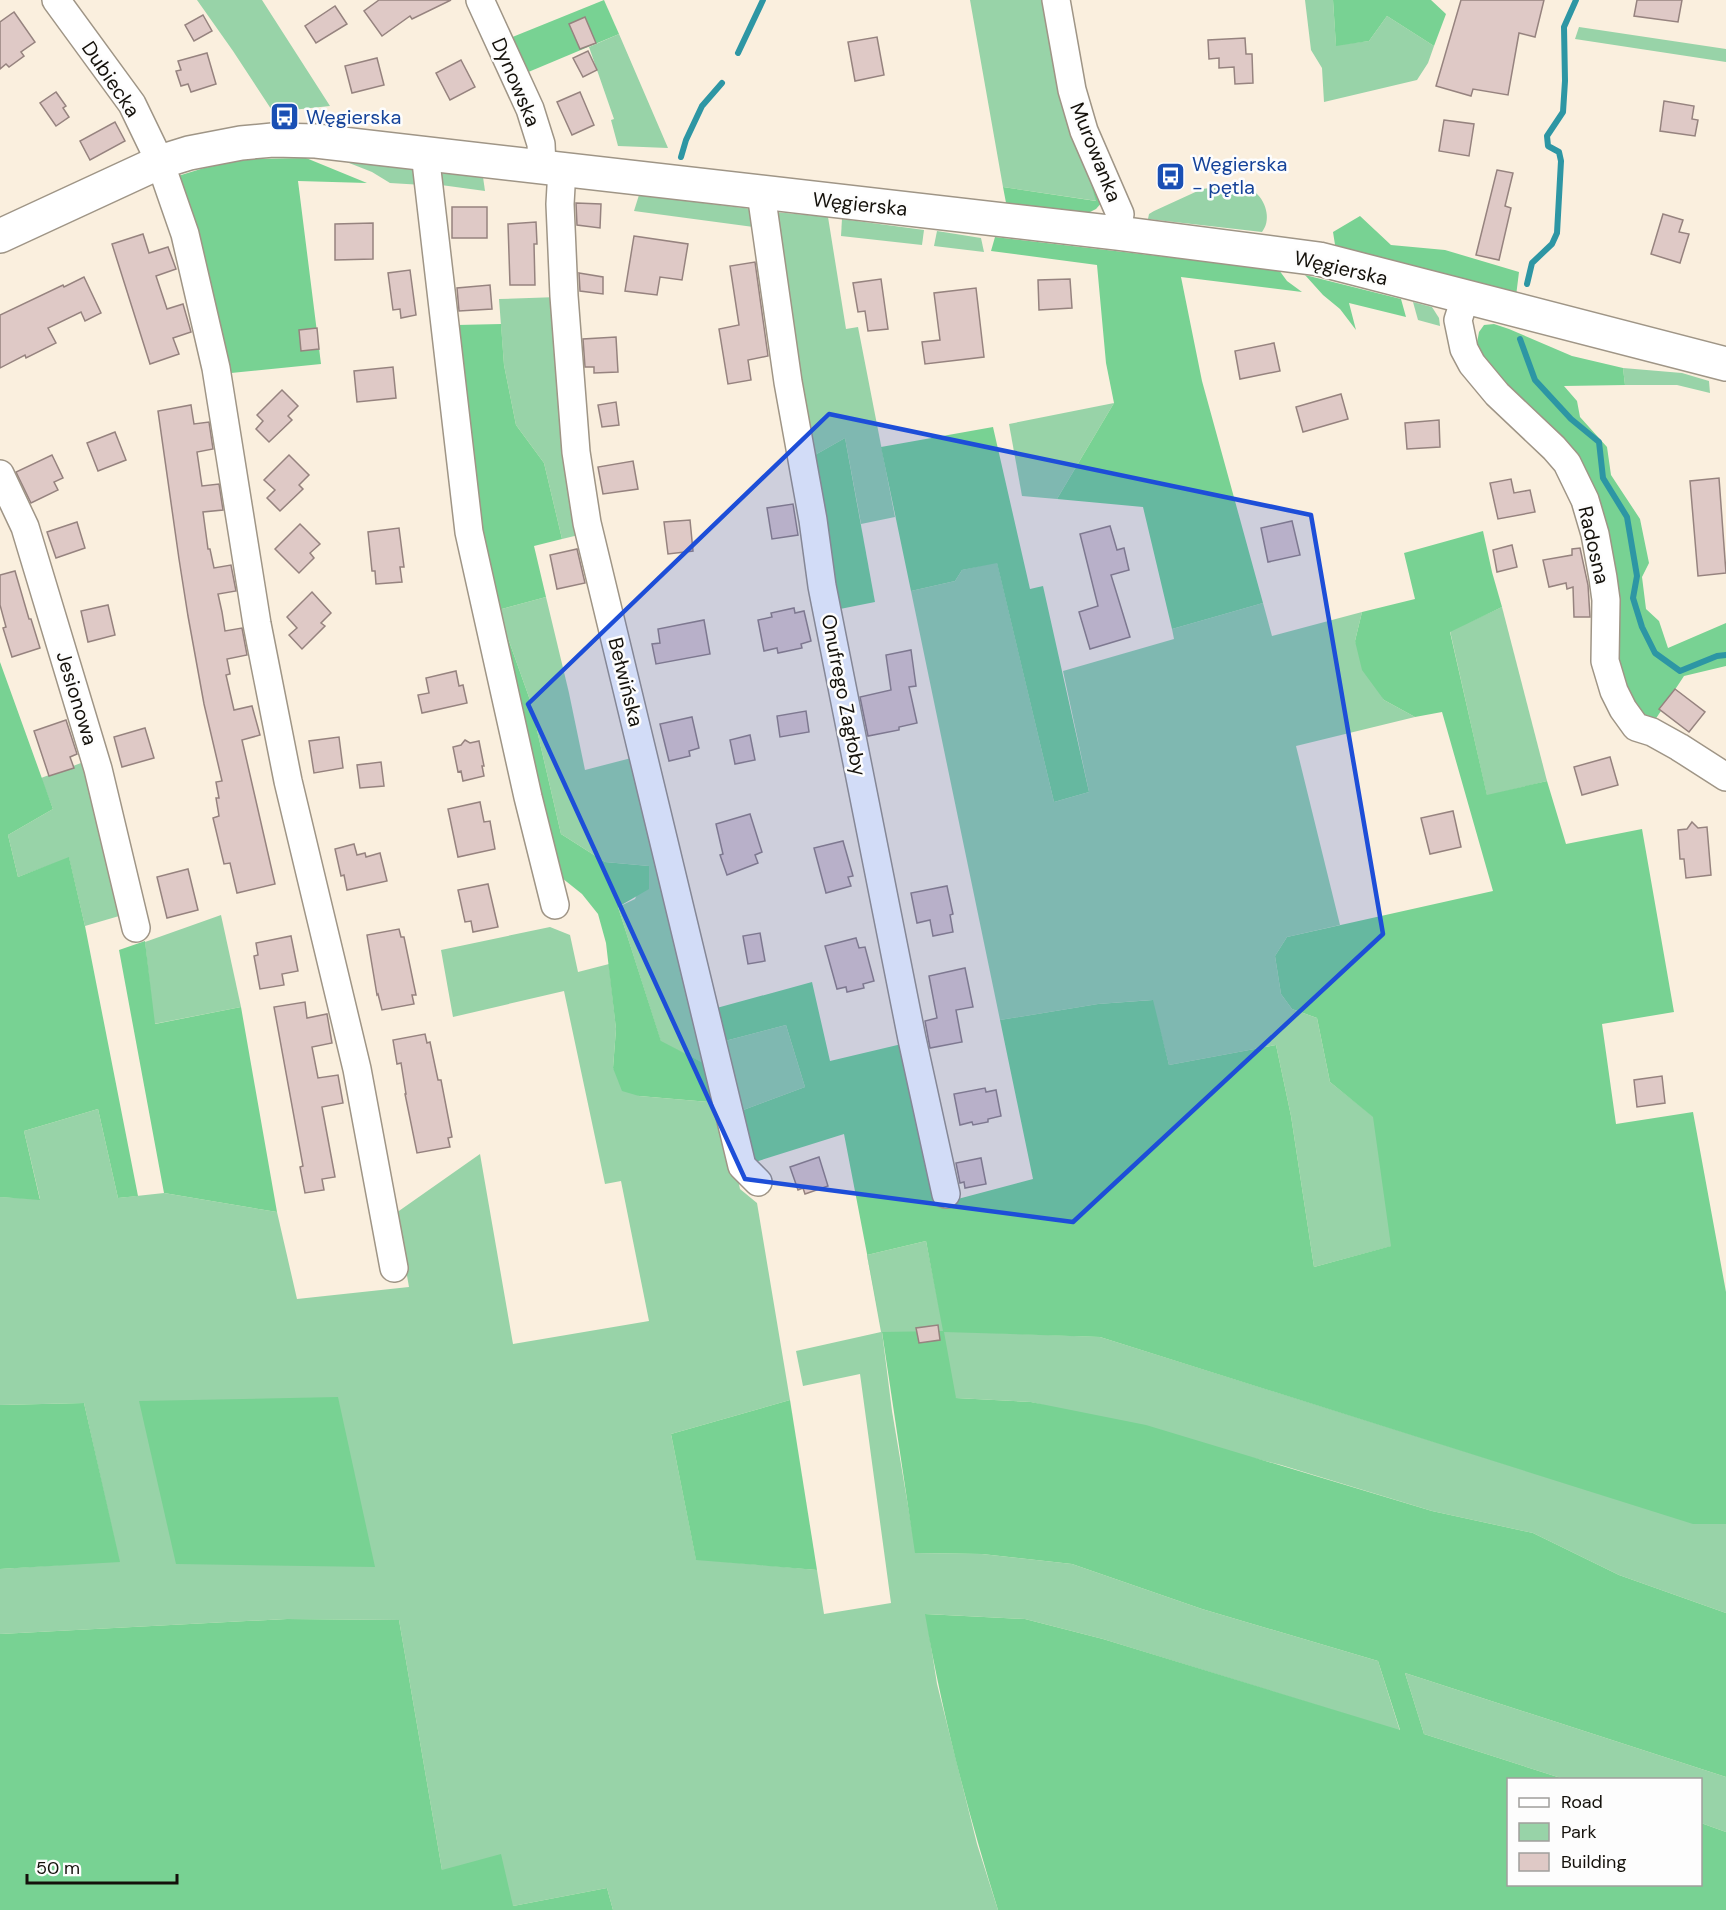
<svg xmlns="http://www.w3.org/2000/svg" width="1726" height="1910" font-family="'DM Sans',sans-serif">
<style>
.green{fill:#98d3a8}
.forest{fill:#78d293;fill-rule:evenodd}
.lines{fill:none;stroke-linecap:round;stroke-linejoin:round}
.stream{stroke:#2d96a4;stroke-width:6}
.building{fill:#dfc9c6;stroke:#96837f;stroke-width:1.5}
.minor-casing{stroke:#9f9586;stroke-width:30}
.major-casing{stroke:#9f9586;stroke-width:36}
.minor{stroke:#fff;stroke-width:27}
.major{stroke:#fff;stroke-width:33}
.marked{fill:#1d4ed8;fill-opacity:0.2;stroke:#1d4ed8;stroke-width:4.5;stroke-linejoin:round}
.labels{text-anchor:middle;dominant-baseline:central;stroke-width:5;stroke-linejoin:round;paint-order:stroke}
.street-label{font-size:20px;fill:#14110b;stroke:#fdfdfd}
.transit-label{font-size:20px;fill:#164399;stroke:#fdfdfd;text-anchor:start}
</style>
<rect width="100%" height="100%" fill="#faefde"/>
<g class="green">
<polygon points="197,0 262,0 330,106 273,112 233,51"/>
<polygon points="970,0 1051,0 1065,98 1097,201 1003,187"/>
<polygon points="1305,0 1333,0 1336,45 1369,41 1387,16 1434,46 1428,63 1417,80 1324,102 1322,68 1311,50"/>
<polygon points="1579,27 1726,49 1726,62 1575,39"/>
<polygon points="619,34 668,148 618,146 611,120 614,119 589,47"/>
<polygon points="339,159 423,170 423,185 390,183 372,172"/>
<polygon points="439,173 483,177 485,191 441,185"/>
<path d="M1233 185C1240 187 1250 188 1256 193 1267 203 1271 221 1262 232L1148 219 1149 214 1154 211 1202 189Z"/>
<polygon points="639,195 760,210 761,228 634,211"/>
<polygon points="775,212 828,217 846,329 858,327 895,517 861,524 845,438 808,459"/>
<polygon points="842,219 924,230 922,245 841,236"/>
<polygon points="937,231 981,238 984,252 934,246"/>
<polygon points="558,297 583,534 562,539 544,463 516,425 504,365 499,299"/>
<polygon points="1413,302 1432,307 1439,318 1440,326 1418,320"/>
<polygon points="1623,368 1682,373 1709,381 1710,393 1677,385 1625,385"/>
<polygon points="1114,403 1057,499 1022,496 1009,424"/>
<polygon points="997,562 1054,802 1089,792 1063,671 1174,639 1172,629 1263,603 1272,636 1362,612 1355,641 1384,700 1415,717 1296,746 1340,925 1287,937 1275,956 1281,994 1292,1009 1317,1018 1330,1082 1374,1117 1392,1246 1314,1267 1291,1116 1276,1045 1169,1065 1152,1000 1098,1004 1000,1020 911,591 955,581 962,570"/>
<polygon points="546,597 569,693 585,770 639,756 715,1069 661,1042 618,907 635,899 649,866 605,862 561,834 530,700 498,610"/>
<polygon points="1502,607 1547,781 1487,796 1450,631"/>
<polygon points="89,760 126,914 85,926 69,858 18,877 8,835 53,809 41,778"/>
<polygon points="221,915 241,1007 154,1024 145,942"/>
<polygon points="550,927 570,935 578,972 609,964 616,1029 613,1068 639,1096 721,1103 740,1189 757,1203 790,1400 671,1434 696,1559 817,1570 824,1614 891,1603 860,1374 803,1386 796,1351 881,1332 867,1255 926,1241 944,1331 1100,1337 1693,1523 1726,1524 1726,1613 1619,1575 1533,1533 1432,1511 1281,1465 1031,1402 956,1398 882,1332 892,1411 916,1553 982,1554 1072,1564 1202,1609 1378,1661 1400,1731 1103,1639 1025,1619 926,1614 937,1684 977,1844 998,1910 613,1910 607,1888 513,1906 442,1870 399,1620 286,1619 0,1634 0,1569 119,1561 84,1403 0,1405 0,1197 40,1199 24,1131 98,1109 118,1198 164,1193 277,1212 297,1299 409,1287 396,1213 480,1154 513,1344 649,1321 621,1181 605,1184 564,991 453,1017 441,950"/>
<polygon points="786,1025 805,1087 738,1112 721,1042"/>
<polygon points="1405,1673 1726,1777 1726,1832 1701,1823 1700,1780 1564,1779 1424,1734"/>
</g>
<g class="forest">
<polygon points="604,0 619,34 526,73 510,38"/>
<polygon points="1333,0 1431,0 1446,14 1434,46 1387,16 1369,41 1336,46"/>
<polygon points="1076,133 1103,201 1096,209 1086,214 1007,208 1003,187 1096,201"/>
<polygon points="306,158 367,183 298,181 321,364 231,373 181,207 178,176 204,168 248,159"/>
<polygon points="1360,216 1391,245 1445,250 1519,272 1516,296 1336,251 1333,232"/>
<polygon points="995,237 1279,270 1287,281 1302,292 1181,277 1202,381 1263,603 1172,629 1143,507 1057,499 1114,403 1106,363 1097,265 991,251"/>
<polygon points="1305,275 1401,299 1406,317 1349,303 1356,330 1340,309 1323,295"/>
<polygon points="501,324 504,365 516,425 544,463 562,539 534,546 546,597 498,610 530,700 561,834 605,862 649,866 649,889 618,907 661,1041 715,1069 721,1103 639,1096 622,1091 613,1068 616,1029 606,943 598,914 582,894 557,874 481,537 457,325"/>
<polygon points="1494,324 1509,329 1572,356 1623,368 1625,385 1564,386 1577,401 1580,417 1607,447 1611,475 1640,519 1649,563 1642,577 1646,609 1659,621 1668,648 1726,623 1726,666 1684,676 1651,726 1618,686 1605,538 1506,390 1476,348 1479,332 1484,325"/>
<polygon points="993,427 1030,589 1043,586 1089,792 1054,802 997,563 962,570 955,581 911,591 881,447"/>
<polygon points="845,438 875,602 835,610 808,459"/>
<path d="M1483 531 1492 572 1502 607 1450 632 1487 795 1547 781 1566 844 1642 829 1674 1012 1602 1024 1616 1124 1693 1112 1726 1292V1524H1693L1100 1337 944 1332 956 1398 1031 1402 1146 1425 1432 1511 1533 1533 1619 1575 1726 1613V1777L1405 1673 1424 1734 1564 1779 1508 1780V1884H1700L1701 1823 1726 1832V1910H998C968 1813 942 1714 925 1614L1025 1619 1103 1639 1400 1730 1378 1661 1202 1609 1072 1564 982 1554 915 1553 882 1332 844 1134 752 1163 738 1112 805 1087 786 1025 721 1042 713 1009 812 982 830 1061 906 1043 954 1200 1033 1179 1000 1020 1098 1004 1153 1000 1169 1065 1276 1045 1291 1116 1314 1267 1391 1246 1373 1117 1330 1082 1317 1018 1292 1009 1281 994 1275 956 1287 937 1493 891 1442 712 1415 717 1384 700 1362 670 1355 641 1362 612 1415 599 1404 553ZM926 1241 943 1331 882 1332 867 1255Z"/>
<polygon points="0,662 53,809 8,835 18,877 69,857 85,926 138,1196 118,1198 98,1109 24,1131 40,1200 0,1197"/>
<polygon points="145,941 155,1024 241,1007 277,1212 164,1193 119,950"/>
<polygon points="338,1397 375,1567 176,1564 139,1401"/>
<polygon points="790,1400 817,1570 696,1560 671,1434"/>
<polygon points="84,1403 120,1562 0,1569 0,1405"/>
<polygon points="287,1619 399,1620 442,1870 501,1854 513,1906 607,1888 613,1910 0,1910 0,1634"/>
</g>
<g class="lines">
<g class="stream">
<polyline points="738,53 763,0"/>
<polyline points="681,157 686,140 702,106 722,83"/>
<polyline points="1527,284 1532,263 1552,244 1557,233 1561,161 1559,152 1548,146 1547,136 1563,112 1565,81 1564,27 1576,0"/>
<polyline points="1520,339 1535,380 1571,419 1599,442 1603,478 1627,517 1637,576 1633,598 1642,627 1655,653 1680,671 1717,656 1726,655"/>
</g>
</g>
<g class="building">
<polygon points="379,0 451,0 412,19 410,16 382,36 364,11"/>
<polygon points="1461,0 1544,0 1535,37 1519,33 1508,95 1473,89 1471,96 1436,86"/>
<polygon points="1637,0 1682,0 1678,22 1634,16"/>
<polygon points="335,6 347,24 316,43 305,26"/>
<polygon points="14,12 35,42 21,52 24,56 9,67 6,64 0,69 0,22"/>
<polygon points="203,15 212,31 194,41 185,25"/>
<polygon points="585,17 596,43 580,49 569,24"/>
<polygon points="877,37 884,75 855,81 848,42"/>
<polygon points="1245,38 1246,54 1252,54 1253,83 1235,84 1234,67 1219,68 1219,58 1209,59 1208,40"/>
<polygon points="588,51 597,70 583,77 573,58"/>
<polygon points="207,53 216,84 191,92 188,84 181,86 176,71 181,70 178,61"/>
<polygon points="377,58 384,85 352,93 345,66"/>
<polygon points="461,60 475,87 450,100 436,73"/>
<polygon points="56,92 66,106 63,108 69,117 56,126 40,103"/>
<polygon points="580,92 594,125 572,135 557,102"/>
<polygon points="1664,101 1694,106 1692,119 1698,120 1695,136 1660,131"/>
<polygon points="1444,120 1474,124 1469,156 1439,151"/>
<polygon points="115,122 125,141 90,160 80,141"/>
<polygon points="1497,170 1513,173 1505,206 1511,208 1499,260 1476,255"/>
<polygon points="576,203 601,204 600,228 577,225"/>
<rect x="452" y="207" width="35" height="31"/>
<polygon points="1663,214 1683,220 1679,232 1689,234 1680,263 1651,254"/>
<polygon points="536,222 537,244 534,244 535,285 510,285 508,224"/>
<polygon points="373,223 373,259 335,260 335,224"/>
<polygon points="143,234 149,253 168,247 176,269 156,276 167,309 183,304 191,332 173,338 179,354 150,364 112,244"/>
<polygon points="634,236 688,244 682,280 660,277 657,295 625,291"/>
<polygon points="755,262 768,356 748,360 751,380 728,384 719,329 739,325 730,266"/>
<polygon points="410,270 416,315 401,318 400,309 393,310 388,273"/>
<polygon points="579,273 603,277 603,294 580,291"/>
<polygon points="84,277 101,313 85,321 81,312 48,328 56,343 26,358 25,355 0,368 0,315 63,285 64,287"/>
<polygon points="881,279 888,329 868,331 865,311 858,312 853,283"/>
<polygon points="1070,279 1072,308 1039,310 1038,280"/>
<polygon points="490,285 492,309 459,311 457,288"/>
<polygon points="976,288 984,357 925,364 922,342 940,340 934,293"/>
<polygon points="317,328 319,349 301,351 299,330"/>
<polygon points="616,337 618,372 594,373 594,367 585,367 583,339"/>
<polygon points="1274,343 1280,371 1240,379 1235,351"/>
<polygon points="393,367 396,398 357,402 354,371"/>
<polygon points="282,390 298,406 288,416 292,420 269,442 256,429 263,421 257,415"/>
<polygon points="1341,394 1348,419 1303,432 1296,407"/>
<polygon points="616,402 619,425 602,427 598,405"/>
<polygon points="191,405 194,424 209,422 213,449 197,452 202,486 219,484 223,510 203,512 208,549 210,549 214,568 231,565 236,591 218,594 222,612 225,631 242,628 247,655 227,659 230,674 226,675 234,710 252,706 260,735 242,740 275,884 237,893 230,863 224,864 213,818 219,816 216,798 219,798 216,782 222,781 204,704 188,616 179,559 158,411"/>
<polygon points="1439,420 1440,447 1407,449 1405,423"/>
<polygon points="115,432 126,460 98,471 87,443"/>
<polygon points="52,455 63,478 54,482 58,490 31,503 16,472"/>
<polygon points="289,455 309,475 299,485 303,489 280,511 267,498 275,490 264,480"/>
<polygon points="633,461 638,489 603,494 598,467"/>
<polygon points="1719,478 1726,573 1698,576 1690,481"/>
<polygon points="1511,479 1514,493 1530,490 1535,512 1498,519 1490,483"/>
<polygon points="793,504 798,535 772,539 767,508"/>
<polygon points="690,520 693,551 668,554 664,522"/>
<polygon points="1292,521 1300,555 1268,562 1261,528"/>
<polygon points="77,522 85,548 56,558 47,532"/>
<polygon points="300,524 320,544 310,553 314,558 299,573 275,549"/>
<polygon points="1110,526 1117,550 1124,548 1129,570 1111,575 1130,637 1090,649 1079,612 1098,606 1080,534"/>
<polygon points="399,528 404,567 400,567 402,582 376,584 375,571 372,571 368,532"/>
<polygon points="1512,545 1517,567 1497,572 1493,550"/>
<polygon points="1580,548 1588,585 1590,617 1574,617 1573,587 1567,589 1566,583 1549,587 1543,560 1572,555 1572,549"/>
<polygon points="577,549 585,583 557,589 550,555"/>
<polygon points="15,571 29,619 31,619 40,648 12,657 3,628 6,627 0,605 0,575"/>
<polygon points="312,592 331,613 321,623 325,626 302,649 289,635 297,628 287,617"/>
<polygon points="108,605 115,635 88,642 81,611"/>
<polygon points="794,608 795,613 804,611 811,641 801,644 802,648 778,653 777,648 764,651 758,620 772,617 771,613"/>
<polygon points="704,620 710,654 656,664 652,644 660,643 658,629"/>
<polygon points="911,650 916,686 909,687 917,723 899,727 899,730 868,736 860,697 891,690 886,655"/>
<polygon points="456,671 459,686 463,685 467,703 422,713 418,695 429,693 426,678"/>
<polygon points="1675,689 1705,712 1689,732 1659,709"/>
<polygon points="806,711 809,732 780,737 777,716"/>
<polygon points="692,717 699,748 689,751 690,756 669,761 660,724"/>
<polygon points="66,720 77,754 70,757 74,768 49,776 34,731"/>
<polygon points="145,728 154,758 122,767 114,737"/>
<polygon points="750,735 755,760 735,764 730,740"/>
<polygon points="339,737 343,768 314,773 309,741"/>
<polygon points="465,740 470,743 479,741 484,766 482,766 484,776 463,781 461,771 458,772 453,747 461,745"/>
<polygon points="1610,757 1618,785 1582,795 1574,767"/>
<polygon points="381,762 384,786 360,788 357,765"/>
<polygon points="480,802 484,822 490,821 495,849 458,857 448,809"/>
<polygon points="1453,811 1461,847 1430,854 1421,818"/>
<polygon points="750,814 762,852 755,855 758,863 727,875 720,855 723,854 716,824"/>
<polygon points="1692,822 1698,828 1707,827 1711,875 1686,878 1684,859 1680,859 1678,830 1687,829"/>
<polygon points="843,841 853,876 848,877 851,886 826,893 814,848"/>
<polygon points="354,844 357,855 365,853 366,857 380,853 387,881 347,890 344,875 341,876 335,849"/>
<polygon points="188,869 198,910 167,918 157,877"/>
<polygon points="488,884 498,927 473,932 471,921 465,922 458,890"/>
<polygon points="947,886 953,914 950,915 953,932 933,936 930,920 917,923 911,893"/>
<polygon points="399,929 401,937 404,937 416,995 412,995 414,1004 382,1010 378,994 377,995 367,935"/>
<polygon points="760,933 765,961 748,964 743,936"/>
<polygon points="291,936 298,971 282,974 284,985 260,989 254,956 258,955 256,943"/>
<polygon points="856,938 859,948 865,947 874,981 863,984 864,988 847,992 846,987 837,989 825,946"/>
<polygon points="965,968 973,1007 956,1010 962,1042 930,1048 925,1021 937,1018 929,976"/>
<polygon points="305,1002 307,1018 327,1014 332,1043 312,1047 318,1078 338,1075 343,1103 322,1107 335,1177 322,1179 324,1190 305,1193 300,1167 303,1166 274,1007"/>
<polygon points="425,1034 427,1043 430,1042 438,1080 441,1080 452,1137 448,1138 450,1147 417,1153 405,1094 406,1094 401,1063 397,1064 393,1040"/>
<polygon points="1662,1076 1665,1103 1637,1107 1634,1080"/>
<polygon points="985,1088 986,1092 996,1090 1001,1116 988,1119 988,1122 973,1125 972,1122 960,1125 954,1094"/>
<polygon points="819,1157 828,1186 805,1194 803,1188 798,1190 790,1167"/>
<polygon points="981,1158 986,1184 965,1188 964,1182 960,1183 956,1163"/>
<polygon points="938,1325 940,1340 919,1343 916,1328"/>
</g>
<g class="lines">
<defs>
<g id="minor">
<polyline points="56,0 132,104 160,162 185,234 216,368 257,624 288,781 357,1069 394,1268"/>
<polyline points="480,0 530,109 541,144 542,167"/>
<polyline points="1056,0 1072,90 1084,131 1120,214 1117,233"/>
<polyline points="425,153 469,532 528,797 555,905"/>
<polyline points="562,169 560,204 564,296 576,452 587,523 742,1166 758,1182"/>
<polyline points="761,193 788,382 813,520 822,586 912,1039 946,1194"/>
<polyline points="1465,298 1458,320 1464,349 1472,364 1497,394 1554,448 1567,463 1585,500 1595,534 1603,578 1606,600 1605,661 1614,691 1623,709 1636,727 1652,732 1679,747 1726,777"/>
<polyline points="0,474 25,527 98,769 136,928"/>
</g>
<polyline id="major" points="0,236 160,162 189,153 241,143 273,140 316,141 1117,233 1319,259 1726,364"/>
</defs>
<use href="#minor" class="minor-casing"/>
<use href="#major" class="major-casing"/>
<use href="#minor" class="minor"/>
<use href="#major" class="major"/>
</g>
<path class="marked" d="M829 414 1311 515 1383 934 1073 1222 745 1179 528 704Z"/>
<defs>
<symbol id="bus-square" viewBox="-11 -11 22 22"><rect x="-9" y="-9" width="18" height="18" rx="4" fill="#1a4fb4" stroke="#fdfdfd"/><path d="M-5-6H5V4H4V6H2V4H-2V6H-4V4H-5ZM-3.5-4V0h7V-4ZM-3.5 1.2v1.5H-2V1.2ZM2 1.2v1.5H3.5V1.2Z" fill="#fff"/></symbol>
</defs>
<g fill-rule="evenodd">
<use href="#bus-square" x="268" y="100" width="33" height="33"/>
<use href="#bus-square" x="1154" y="160" width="33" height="33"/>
</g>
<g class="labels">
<g class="street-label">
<text transform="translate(111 79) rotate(56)">Dubiecka</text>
<text transform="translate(516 82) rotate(67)">Dynowska</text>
<text transform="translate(1096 152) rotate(68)">Murowanka</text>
<text transform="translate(860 204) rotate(6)">Węgierska</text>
<text transform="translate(1341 268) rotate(13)">Węgierska</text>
<text transform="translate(1594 545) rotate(77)">Radosna</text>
<text transform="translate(626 682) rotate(76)">Bełwińska</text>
<text transform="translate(844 695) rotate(79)">Onufrego Zagłoby</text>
<text transform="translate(77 698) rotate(73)">Jesionowa</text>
</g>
<g class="transit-label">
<text x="306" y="117">Węgierska</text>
<text x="1192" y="164">Węgierska<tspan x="1192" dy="23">- pętla</tspan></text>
</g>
</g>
<rect x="1507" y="1778" width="195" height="108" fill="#fdfdfd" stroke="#a09f9c" stroke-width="1.5"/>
<rect x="1519" y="1798" width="30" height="9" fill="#ffffff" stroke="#a09f9c" stroke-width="1.5"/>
<text x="1561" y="1808" font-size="18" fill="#14110b">Road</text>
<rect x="1519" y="1823" width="30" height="18" fill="#98d3a8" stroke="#a09f9c" stroke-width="1.5"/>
<text x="1561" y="1838" font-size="18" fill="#14110b">Park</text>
<rect x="1519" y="1853" width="30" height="18" fill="#dfc9c6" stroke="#a09f9c" stroke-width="1.5"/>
<text x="1561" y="1868" font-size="18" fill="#14110b">Building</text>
<path d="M27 1874v9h150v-9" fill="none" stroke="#14110b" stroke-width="3"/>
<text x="36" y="1874" font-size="18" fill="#14110b" stroke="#fdfdfd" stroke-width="4.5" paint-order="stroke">50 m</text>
</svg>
